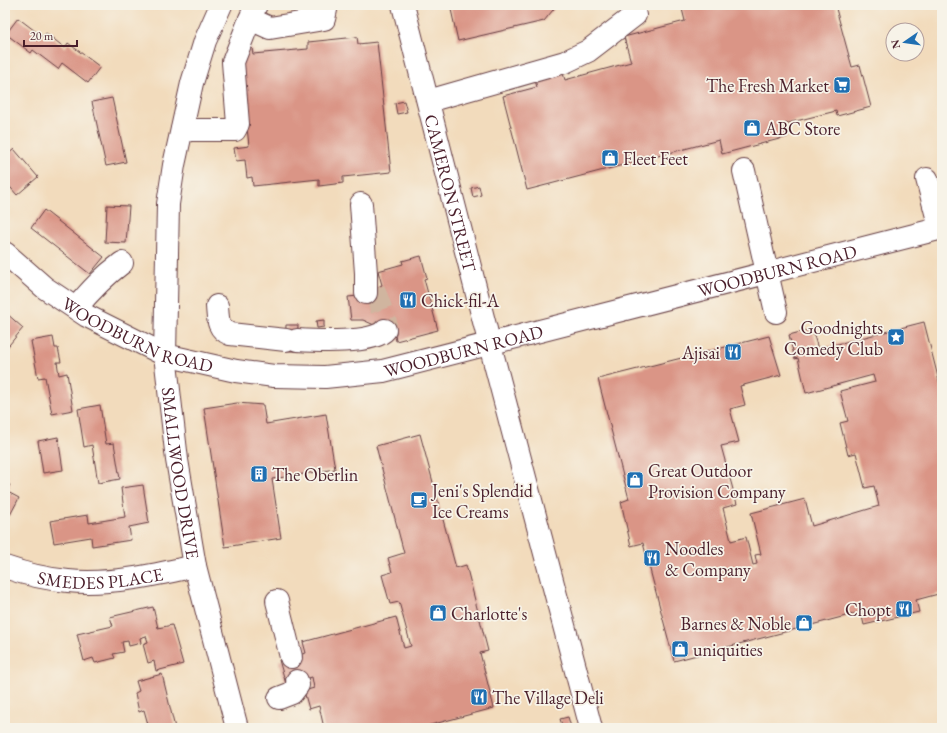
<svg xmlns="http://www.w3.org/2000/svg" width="947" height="733" font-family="'EB Garamond',serif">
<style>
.building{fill:#da9586}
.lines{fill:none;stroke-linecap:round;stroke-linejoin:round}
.minor-tunnel{stroke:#d0b59f;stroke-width:22;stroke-dasharray:22 11;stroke-linecap:butt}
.minor-casing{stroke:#633b41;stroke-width:24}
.minor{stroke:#fff;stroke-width:22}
.labels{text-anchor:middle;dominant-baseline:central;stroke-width:3.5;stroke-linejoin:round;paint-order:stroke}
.poi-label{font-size:18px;fill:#4a1f2b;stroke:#f7f3e8;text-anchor:start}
.street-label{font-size:18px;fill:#4a1f2b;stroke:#f7f3e8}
</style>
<rect width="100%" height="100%" fill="#f7f3e8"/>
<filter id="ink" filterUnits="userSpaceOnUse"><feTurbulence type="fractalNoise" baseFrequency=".025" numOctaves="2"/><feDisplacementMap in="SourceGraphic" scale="8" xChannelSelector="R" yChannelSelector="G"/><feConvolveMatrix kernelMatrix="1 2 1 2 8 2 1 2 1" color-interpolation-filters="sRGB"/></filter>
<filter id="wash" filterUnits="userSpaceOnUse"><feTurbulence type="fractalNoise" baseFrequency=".012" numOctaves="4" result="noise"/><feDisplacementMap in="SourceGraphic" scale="16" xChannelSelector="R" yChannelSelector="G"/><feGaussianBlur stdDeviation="0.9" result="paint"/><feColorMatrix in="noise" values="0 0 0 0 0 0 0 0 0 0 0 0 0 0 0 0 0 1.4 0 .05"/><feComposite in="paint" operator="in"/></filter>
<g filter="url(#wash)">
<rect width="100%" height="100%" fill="#f2dbbc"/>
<g id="blocks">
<g class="building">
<polygon points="5,5 11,5 8,12 5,11"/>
<polygon points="450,5 557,5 544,21 458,41"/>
<polygon points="681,5 835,5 852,67 860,65 871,107 837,116 836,111 784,124 787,137 722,154 719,140 527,190 503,96 537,87 534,77 562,70 565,80 631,62 624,37 685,21"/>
<polygon points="18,18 43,37 46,33 65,48 68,43 100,67 88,83 62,63 58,69 33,50 31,53 6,34"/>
<polygon points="357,37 358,44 377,42 391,172 343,177 343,183 319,186 319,179 253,186 252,177 247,178 245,160 236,161 234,148 249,146 239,50 252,48 253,54 308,49 308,42"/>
<polygon points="112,98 126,162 106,166 92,102"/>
<polygon points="404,101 407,112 397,114 395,103"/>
<polygon points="14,149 38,177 17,195 5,181 5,157"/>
<polygon points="479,186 481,195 473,197 471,188"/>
<polygon points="107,205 129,206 126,243 105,242"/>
<polygon points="44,210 104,257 90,274 31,228"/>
<polygon points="421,256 427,278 424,279 438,330 396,341 395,335 372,324 363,320 351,320 348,297 358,296 368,292 382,285 378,271 403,264 402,261"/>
<polygon points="5,312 23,328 5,350"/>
<polygon points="324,320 324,327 317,328 316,321"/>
<polygon points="924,322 942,393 942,593 916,600 919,612 864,625 861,612 674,661 643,543 631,546 621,502 629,499 598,379 769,336 781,375 740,386 745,405 730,409 739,442 721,446 737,504 723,508 731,541 746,537 753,565 757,564 755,555 761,554 751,513 805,499 812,526 879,506 874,486 865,488 856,453 848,455 840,423 848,421 840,391 875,382 873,375 806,393 798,358 795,359 789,335 812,329 818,349"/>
<polygon points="286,325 298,325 297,351 285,351"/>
<polygon points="53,337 55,348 58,348 61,362 57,362 59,375 67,373 73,410 52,414 45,377 38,378 31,341"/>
<polygon points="237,403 263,405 266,424 326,414 335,469 272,479 281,538 225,547 204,408"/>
<polygon points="100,405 106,444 114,443 120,479 98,483 92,445 84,447 78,409"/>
<polygon points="420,434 456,568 466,565 488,651 480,653 494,708 419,728 324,728 319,706 309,709 304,691 314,688 312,677 286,684 279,660 306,653 303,642 396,617 404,648 411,646 399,602 390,604 382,575 392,572 388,558 404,553 376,446"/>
<polygon points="58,437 63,470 43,473 38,441"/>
<polygon points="5,482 10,485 6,491 19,498 10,515 5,512"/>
<polygon points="143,485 149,523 129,527 131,540 92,546 91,537 54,543 50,521 88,515 89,523 125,517 121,488"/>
<polygon points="153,607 158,628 172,625 183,664 156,671 154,661 148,663 143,644 148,642 146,636 140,638 141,643 129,646 128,641 122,642 124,652 113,654 115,658 95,663 93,658 84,661 77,634 113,626 110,617"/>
<polygon points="162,674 175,728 149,728 144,710 139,712 135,693 139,691 136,681"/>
<polygon points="568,717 571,727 563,728 560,719"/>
</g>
</g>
</g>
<g filter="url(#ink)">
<use href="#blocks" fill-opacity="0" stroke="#633b41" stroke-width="1"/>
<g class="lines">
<polyline class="minor-tunnel" points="374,289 386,322 385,330"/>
<defs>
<g id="minor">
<path id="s1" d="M221 5 205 41 192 83 174 165 168 204 165 355 177 460 195 566 237 728"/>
<polyline points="256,5 250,19 270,28 324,19 327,5"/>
<path id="s2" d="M403 5 490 345 591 728"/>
<polyline points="428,101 565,62 588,51 635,15"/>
<polyline points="182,130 235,130 238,124 233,62 250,19"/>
<polyline points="744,171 776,312"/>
<polyline points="927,179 940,228"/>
<polyline points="361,204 366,273 366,293"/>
<path id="s3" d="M5 253 45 288 87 316 165 355 236 371 274 376 325 377 383 371 942 228"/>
<path d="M217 306C218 318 217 329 230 334L286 340"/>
<path d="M76 308C91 290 103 277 122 263"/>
<path d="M297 340C315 341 374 344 385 330"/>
<path id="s4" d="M5 567C25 574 46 579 68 581 110 585 154 575 195 566"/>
<polyline points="277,601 291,657"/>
<polyline points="279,698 292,693 298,685 297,681"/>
</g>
</defs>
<use href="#minor" class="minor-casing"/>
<use href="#minor" class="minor"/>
</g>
</g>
<defs>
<symbol id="supermarket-square" viewBox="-11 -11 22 22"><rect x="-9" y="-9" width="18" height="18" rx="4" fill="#1f6fb2" stroke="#f7f3e8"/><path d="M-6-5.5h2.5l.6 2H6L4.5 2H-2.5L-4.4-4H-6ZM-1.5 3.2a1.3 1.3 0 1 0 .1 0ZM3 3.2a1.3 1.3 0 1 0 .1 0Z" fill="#fff"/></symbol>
<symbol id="shop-square" viewBox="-11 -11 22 22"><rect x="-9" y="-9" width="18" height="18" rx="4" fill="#1f6fb2" stroke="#f7f3e8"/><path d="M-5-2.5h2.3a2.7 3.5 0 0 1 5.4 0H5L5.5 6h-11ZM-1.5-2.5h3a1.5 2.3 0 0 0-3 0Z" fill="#fff"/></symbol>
<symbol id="restaurant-square" viewBox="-11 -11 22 22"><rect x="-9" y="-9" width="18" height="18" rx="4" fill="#1f6fb2" stroke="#f7f3e8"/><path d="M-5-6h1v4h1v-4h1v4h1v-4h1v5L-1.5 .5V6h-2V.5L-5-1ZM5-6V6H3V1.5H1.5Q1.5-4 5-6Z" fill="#fff"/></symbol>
<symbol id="sight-square" viewBox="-11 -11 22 22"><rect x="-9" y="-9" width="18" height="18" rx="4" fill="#1f6fb2" stroke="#f7f3e8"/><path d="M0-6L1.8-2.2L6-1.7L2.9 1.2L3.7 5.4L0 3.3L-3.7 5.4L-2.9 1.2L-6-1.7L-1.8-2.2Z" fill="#fff"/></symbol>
<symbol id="building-square" viewBox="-11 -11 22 22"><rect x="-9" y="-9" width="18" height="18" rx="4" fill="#1f6fb2" stroke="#f7f3e8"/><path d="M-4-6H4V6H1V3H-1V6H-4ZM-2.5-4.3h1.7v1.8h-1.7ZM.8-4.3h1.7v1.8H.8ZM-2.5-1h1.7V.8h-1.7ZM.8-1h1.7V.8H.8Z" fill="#fff"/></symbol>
<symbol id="cafe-square" viewBox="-11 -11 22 22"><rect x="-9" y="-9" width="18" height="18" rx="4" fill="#1f6fb2" stroke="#f7f3e8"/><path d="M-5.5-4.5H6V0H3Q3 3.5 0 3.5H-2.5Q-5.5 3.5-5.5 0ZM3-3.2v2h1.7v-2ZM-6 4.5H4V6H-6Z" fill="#fff"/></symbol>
</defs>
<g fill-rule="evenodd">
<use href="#supermarket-square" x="832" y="75" width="20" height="20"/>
<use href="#shop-square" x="742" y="118" width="20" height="20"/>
<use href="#shop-square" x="600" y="148" width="20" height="20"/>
<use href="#restaurant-square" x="398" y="290" width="20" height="20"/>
<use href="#sight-square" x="886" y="327" width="20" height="20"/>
<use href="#restaurant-square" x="723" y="342" width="20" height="20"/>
<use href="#building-square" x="249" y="464" width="20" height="20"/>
<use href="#shop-square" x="625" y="470" width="20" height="20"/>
<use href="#cafe-square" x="409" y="490" width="20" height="20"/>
<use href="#restaurant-square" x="642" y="548" width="20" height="20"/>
<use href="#restaurant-square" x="894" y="599" width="20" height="20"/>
<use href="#shop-square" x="428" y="603" width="20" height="20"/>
<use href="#shop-square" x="794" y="613" width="20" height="20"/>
<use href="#shop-square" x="670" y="639" width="20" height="20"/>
<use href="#restaurant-square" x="469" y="687" width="20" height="20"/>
</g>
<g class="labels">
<g class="poi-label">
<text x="829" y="85" text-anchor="end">The Fresh Market</text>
<text x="765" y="128">ABC Store</text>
<text x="623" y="158">Fleet Feet</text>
<text x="421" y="300">Chick-fil-A</text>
<text x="883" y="327" text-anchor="end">Goodnights<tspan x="883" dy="21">Comedy Club</tspan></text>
<text x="720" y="352" text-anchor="end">Ajisai</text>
<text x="648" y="470">Great Outdoor<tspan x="648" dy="21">Provision Company</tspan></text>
<text x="272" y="474">The Oberlin</text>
<text x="432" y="490">Jeni's Splendid<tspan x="432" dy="21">Ice Creams</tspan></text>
<text x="665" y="548">Noodles<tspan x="665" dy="21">&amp; Company</tspan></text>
<text x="891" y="609" text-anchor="end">Chopt</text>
<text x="451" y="613">Charlotte's</text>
<text x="791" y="623" text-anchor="end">Barnes &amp; Noble</text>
<text x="693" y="649">uniquities</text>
<text x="492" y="697">The Village Deli</text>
</g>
<g class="street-label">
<text stroke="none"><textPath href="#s2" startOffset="194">CAMERON STREET</textPath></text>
<text stroke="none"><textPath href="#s3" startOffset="818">WOODBURN ROAD</textPath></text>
<text stroke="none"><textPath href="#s3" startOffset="158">WOODBURN ROAD</textPath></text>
<text stroke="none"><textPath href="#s3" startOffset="494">WOODBURN ROAD</textPath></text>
<text stroke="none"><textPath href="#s1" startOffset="477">SMALLWOOD DRIVE</textPath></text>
<text stroke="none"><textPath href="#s4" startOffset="97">SMEDES PLACE</textPath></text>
</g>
</g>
<rect width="947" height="733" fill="none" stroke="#f7f3e8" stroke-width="20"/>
<g transform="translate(905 42) rotate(257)"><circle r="19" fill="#f7f3e8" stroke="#b29e9c"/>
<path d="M0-3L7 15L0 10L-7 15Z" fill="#1f6fb2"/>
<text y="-6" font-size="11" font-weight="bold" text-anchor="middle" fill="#4a1f2b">N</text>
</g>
<path d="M24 40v6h53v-6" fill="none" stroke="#4a1f2b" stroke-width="2"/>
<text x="30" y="40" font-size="12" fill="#4a1f2b" stroke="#f7f3e8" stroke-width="3" paint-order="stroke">20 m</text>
</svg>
